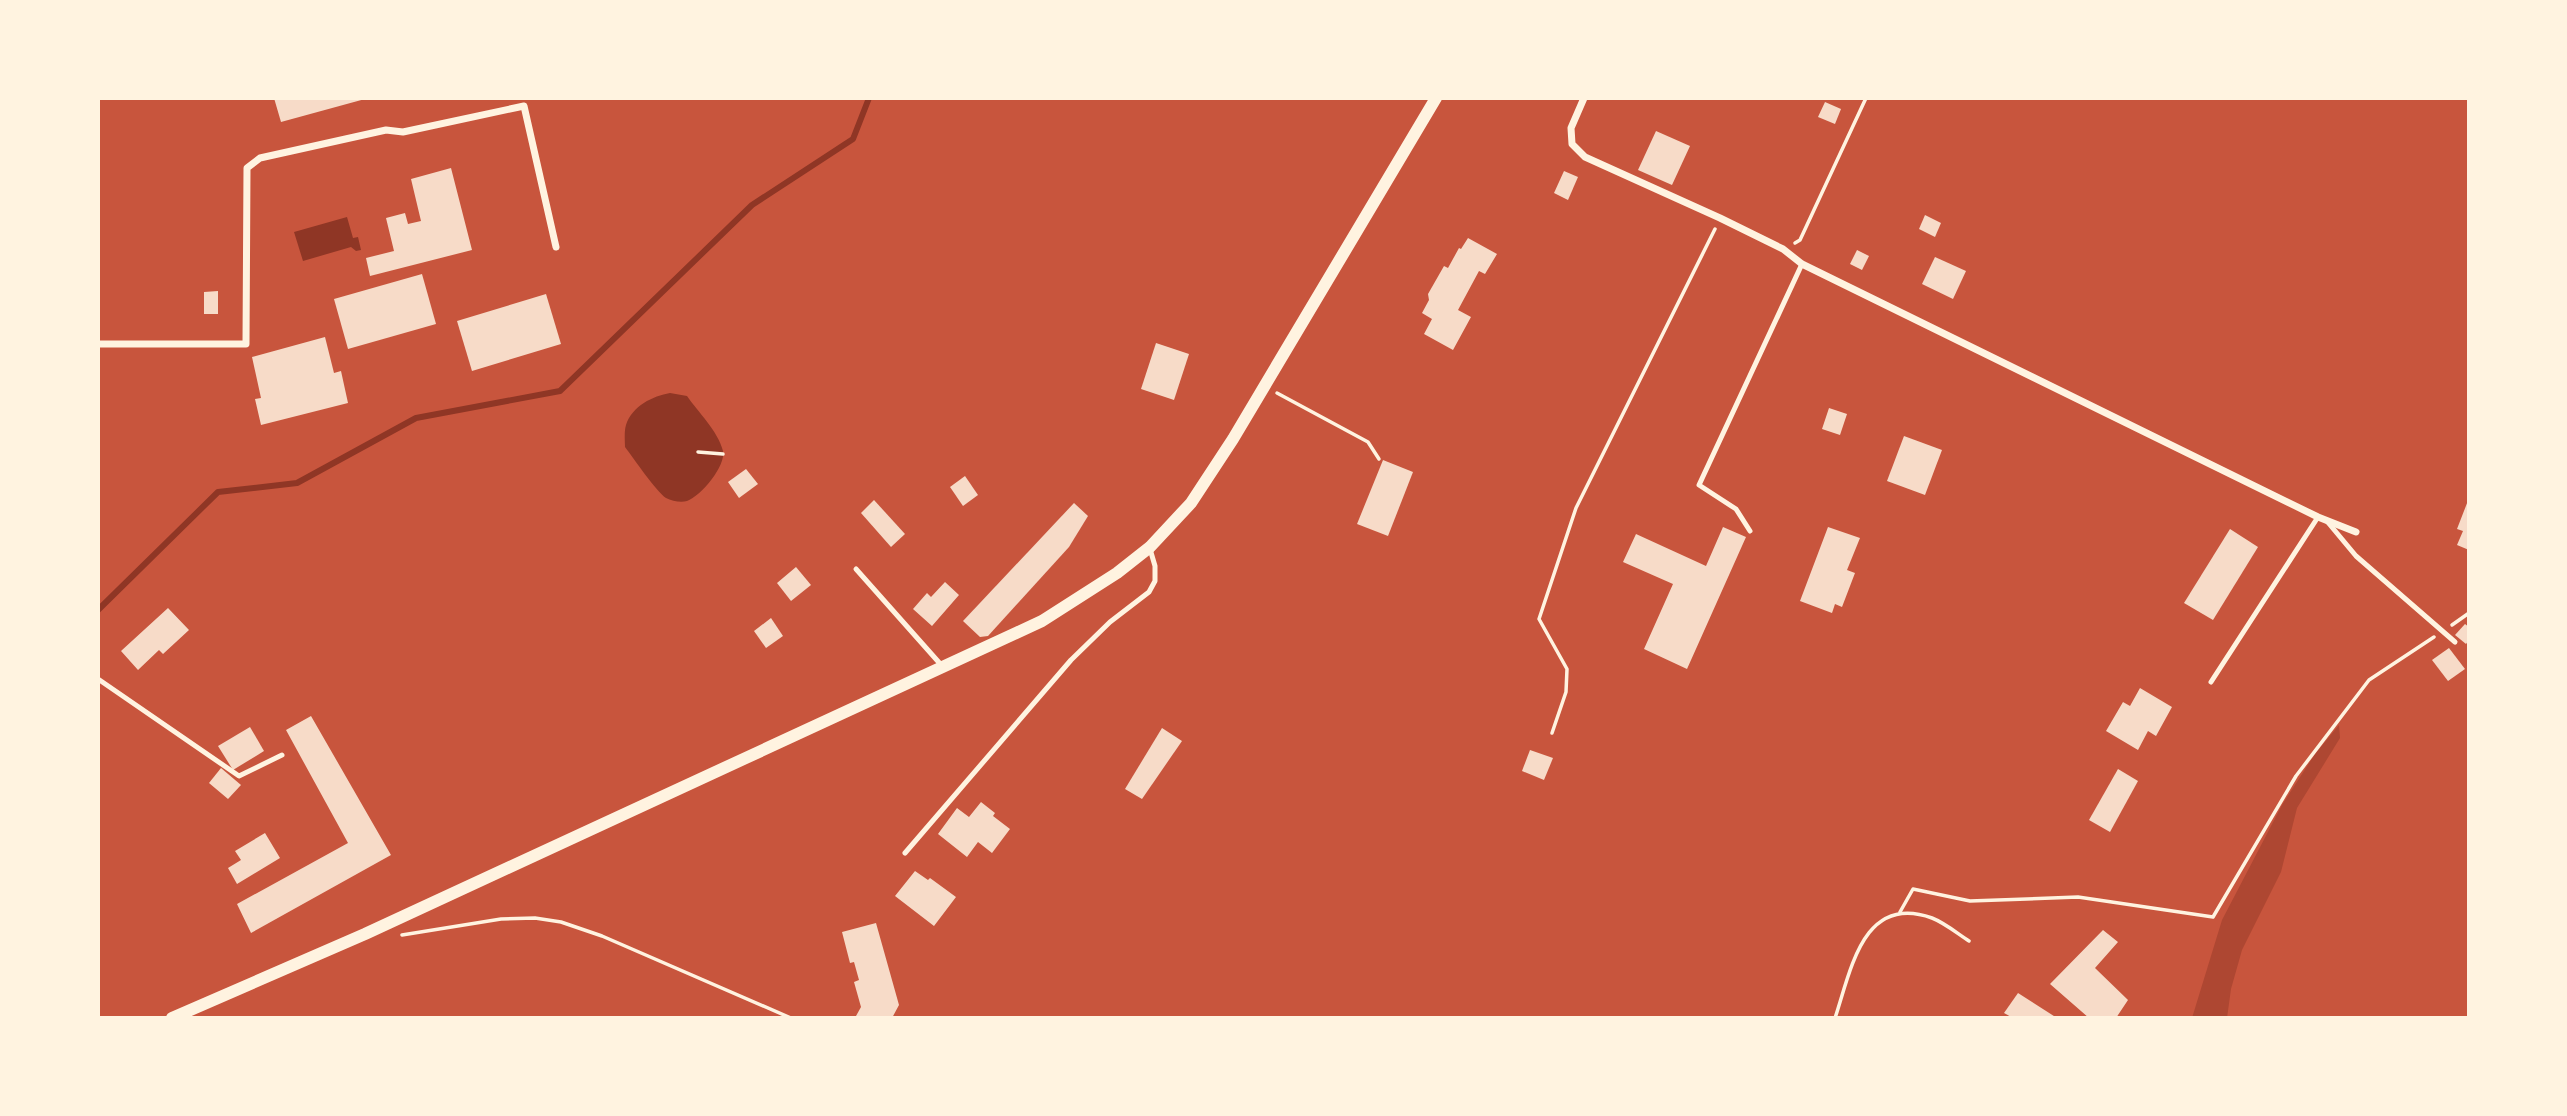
<svg xmlns="http://www.w3.org/2000/svg" width="2567" height="1116" font-family="Signika,sans-serif">
<style>
.green{fill:#ae4732}
.water{fill:#8f3625}
.lines{fill:none;stroke-linecap:round;stroke-linejoin:round}
.stream{stroke:#8f3625;stroke-width:6}
.building{fill:#f7dbc8}
.path{stroke:#fff3e0;stroke-width:3.5}
.service{stroke:#fff3e0;stroke-width:5}
.minor{stroke:#fff3e0;stroke-width:7}
.tertiary{stroke:#fff3e0;stroke-width:12}
</style>
<rect width="100%" height="100%" fill="#c8553d"/>
<polygon class="green" points="2339,725 2340,738 2297,808 2281,872 2242,950 2231,989 2227,1018 2192,1018 2222,920 2282,805 2315,754"/>
<g class="water">
<polygon points="347,217 353,238 358,237 361,250 356,251 351,247 303,261 294,232"/>
<path d="M670 393 687 396C698 412 718 431 723 451 726 466 701 496 687 501 681 503 672 501 666 498 656 491 634 459 625 447 625 441 624 431 626 425 632 406 653 396 670 393Z"/>
</g>
<g class="lines">
<polyline class="stream" points="98,610 218,492 297,483 416,418 560,391 752,205 853,139 869,98"/>
</g>
<g class="building">
<polygon points="274,98 365,98 365,99 281,122"/>
<polygon points="1825,102 1841,109 1835,124 1818,117"/>
<polygon points="1656,131 1690,146 1672,185 1638,170"/>
<polygon points="451,168 472,250 370,276 366,258 394,251 386,218 405,213 408,224 421,221 411,179"/>
<polygon points="1564,171 1578,177 1568,200 1554,193"/>
<polygon points="1925,215 1941,223 1935,237 1919,229"/>
<polygon points="1468,238 1497,254 1485,274 1479,271 1458,310 1471,317 1453,350 1424,334 1432,319 1422,313 1429,300 1428,294 1444,266 1448,268 1459,248 1461,249"/>
<polygon points="1857,250 1869,256 1862,270 1850,264"/>
<polygon points="1935,257 1966,271 1953,299 1922,284"/>
<polygon points="422,274 436,324 348,349 334,299"/>
<polygon points="218,291 218,314 204,314 204,292"/>
<polygon points="546,294 561,344 472,371 457,321"/>
<polygon points="325,337 334,373 341,371 348,403 261,425 255,399 261,398 252,357"/>
<polygon points="1156,343 1189,354 1174,400 1141,389"/>
<polygon points="1829,408 1847,414 1840,435 1822,429"/>
<polygon points="1904,436 1942,450 1925,495 1887,481"/>
<polygon points="1383,460 1413,472 1388,536 1357,524"/>
<polygon points="746,469 758,484 739,498 728,482"/>
<polygon points="965,476 978,495 963,506 950,487"/>
<polygon points="2469,498 2469,550 2457,545 2463,531 2457,529"/>
<polygon points="874,500 905,534 891,547 861,513"/>
<polygon points="1074,503 1088,516 1069,547 988,636 980,637 963,621"/>
<polygon points="1723,527 1746,537 1687,669 1644,649 1673,584 1623,562 1636,534 1706,566"/>
<polygon points="1828,527 1860,538 1847,570 1855,573 1842,607 1835,604 1832,613 1800,601"/>
<polygon points="2230,529 2258,547 2213,620 2184,603"/>
<polygon points="796,567 811,585 791,601 777,583"/>
<polygon points="945,582 959,595 932,626 913,609 927,593 931,597"/>
<polygon points="168,608 189,630 163,654 159,650 138,670 121,651"/>
<polygon points="771,618 783,636 766,648 754,631"/>
<polygon points="2465,624 2469,627 2469,640 2466,644 2455,635"/>
<polygon points="2449,648 2465,669 2448,681 2432,660"/>
<polygon points="2140,688 2172,707 2156,736 2148,731 2138,750 2106,731 2123,702 2130,706"/>
<polygon points="311,716 391,855 251,933 237,904 348,843 286,730"/>
<polygon points="250,727 264,751 233,770 218,746"/>
<polygon points="1162,728 1182,741 1142,799 1125,789"/>
<polygon points="1530,750 1553,758 1544,780 1522,771"/>
<polygon points="221,768 241,785 228,799 209,783"/>
<polygon points="2118,769 2138,781 2110,832 2089,820"/>
<polygon points="981,802 995,813 993,816 1010,829 992,853 978,842 967,857 938,834 957,808 969,817"/>
<polygon points="265,833 280,858 237,884 228,868 241,860 235,851"/>
<polygon points="915,871 928,880 930,878 956,897 934,926 895,896"/>
<polygon points="876,923 899,1005 892,1018 860,1018 856,1016 861,1007 854,982 859,980 854,962 850,963 842,932"/>
<polygon points="2103,930 2118,942 2095,968 2128,1000 2116,1018 2089,1018 2050,984"/>
<polygon points="2018,993 2057,1018 2013,1018 2004,1013"/>
</g>
<g class="lines">
<g class="path">
<polyline points="1795,243 1800,240 1866,98"/>
<polyline points="1277,393 1368,442 1379,459"/>
<polyline points="698,452 723,454"/>
<polyline points="2452,625 2469,613"/>
<polyline points="1552,733 1566,692 1567,669 1539,619 1576,508 1715,229"/>
<polyline points="1900,912 1913,889 1970,901 2078,897 2213,917 2296,776 2369,680 2434,637"/>
<polyline points="402,935 501,919 535,918 561,922 602,936 791,1018"/>
<path d="M1835 1018C1851 970 1863 893 1932 918 1945 923 1958 934 1969 941"/>
</g>
<g class="service">
<polyline points="2326,520 2356,556 2455,642"/>
<polyline points="1750,531 1736,509 1699,485 1802,264"/>
<polyline points="856,569 943,667"/>
<polyline points="98,679 239,776 282,755"/>
<polyline points="2211,682 2318,517"/>
<polyline points="905,853 1071,660 1110,622 1149,592 1155,581 1155,566 1150,549"/>
</g>
<g class="minor">
<polyline points="1584,98 1571,128 1572,144 1585,157 1720,218 1783,249 1802,264 2318,517 2356,532"/>
<polyline points="98,344 246,344 247,168 260,158 386,130 403,132 524,106 556,247"/>
</g>
<polyline class="tertiary" points="172,1018 365,934 1042,621 1117,573 1150,547 1191,503 1233,439 1436,98"/>
</g>
<rect width="2567" height="1116" fill="none" stroke="#fff3e0" stroke-width="200"/>
</svg>
